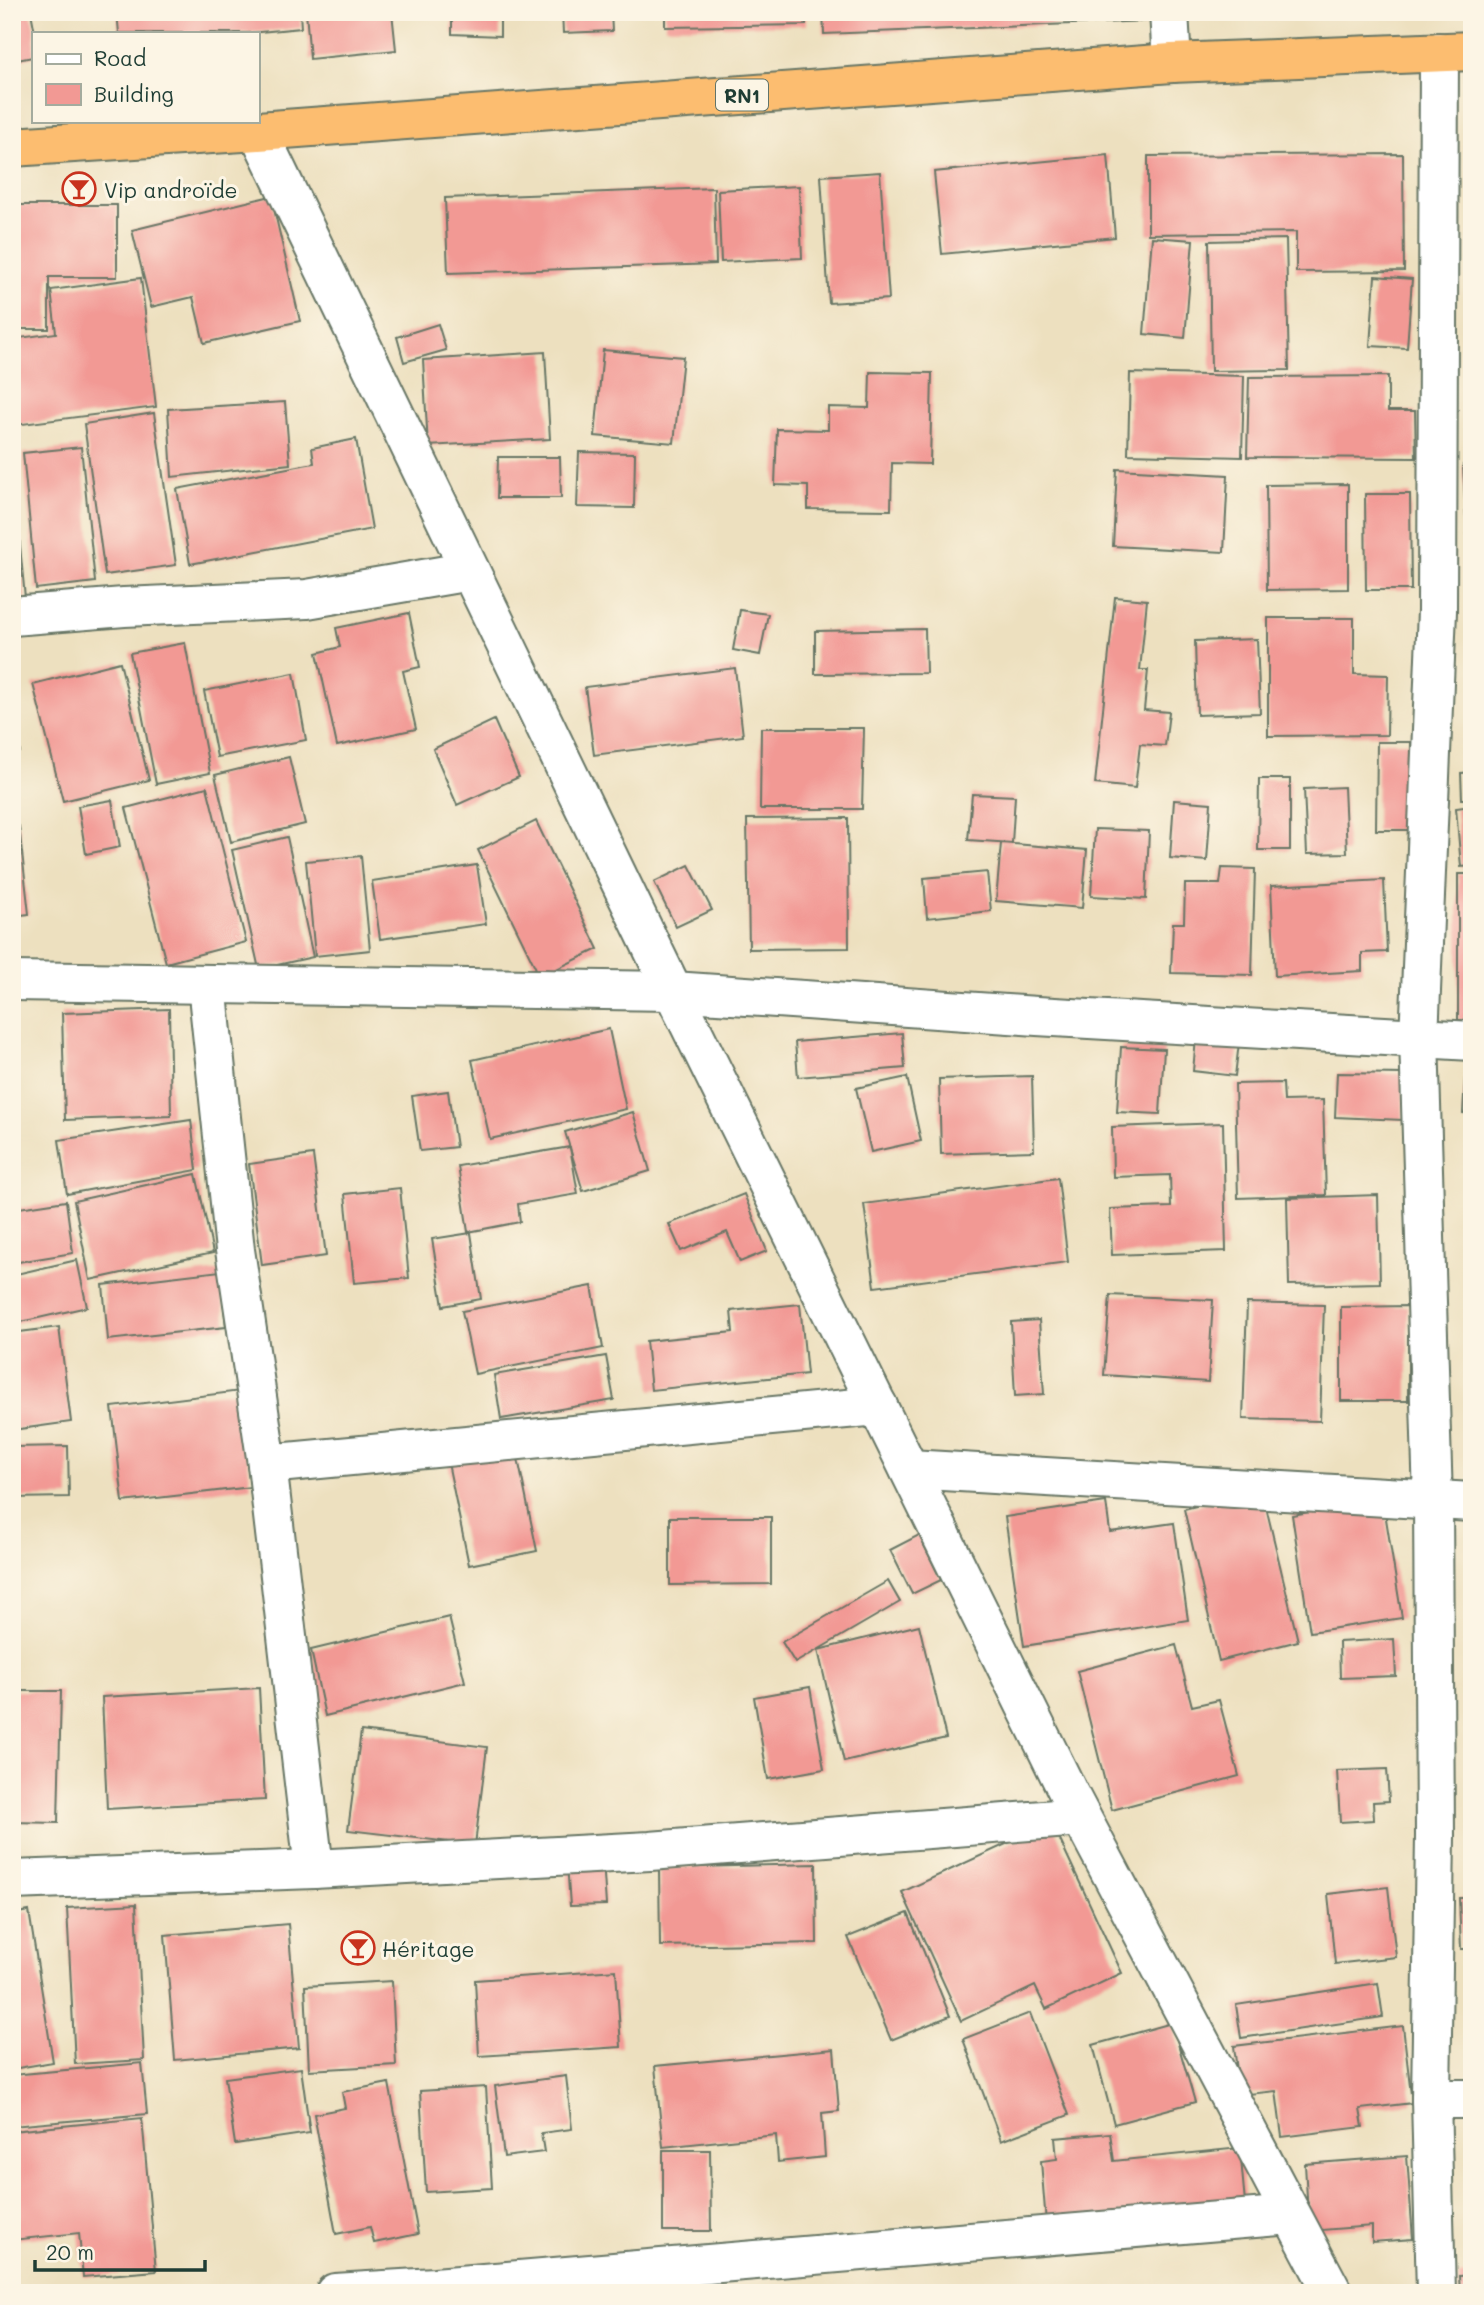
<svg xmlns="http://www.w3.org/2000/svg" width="1484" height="2305" font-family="Mali,sans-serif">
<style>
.building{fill:#f29994}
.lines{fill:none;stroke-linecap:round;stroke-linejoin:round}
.minor-casing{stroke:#677665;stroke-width:42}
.trunk-casing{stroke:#677665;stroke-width:42}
.minor{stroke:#fff;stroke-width:38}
.trunk{stroke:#fcbd6f;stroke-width:38}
.labels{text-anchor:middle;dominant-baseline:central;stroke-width:6;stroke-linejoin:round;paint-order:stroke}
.shield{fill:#fcf5e5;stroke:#617469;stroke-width:2}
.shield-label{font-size:19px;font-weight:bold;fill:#1f3d34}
.poi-label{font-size:21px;fill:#1f3d34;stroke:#fcf5e5;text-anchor:start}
</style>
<rect width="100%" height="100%" fill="#fcf5e5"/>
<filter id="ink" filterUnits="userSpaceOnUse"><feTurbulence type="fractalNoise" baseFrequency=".0143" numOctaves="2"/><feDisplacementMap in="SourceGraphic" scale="14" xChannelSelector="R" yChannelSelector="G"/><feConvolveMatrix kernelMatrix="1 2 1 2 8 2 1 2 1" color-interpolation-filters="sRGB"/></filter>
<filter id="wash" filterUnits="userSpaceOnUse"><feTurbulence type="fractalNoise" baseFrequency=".00686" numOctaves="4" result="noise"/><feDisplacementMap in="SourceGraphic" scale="28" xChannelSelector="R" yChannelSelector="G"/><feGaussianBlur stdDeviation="1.57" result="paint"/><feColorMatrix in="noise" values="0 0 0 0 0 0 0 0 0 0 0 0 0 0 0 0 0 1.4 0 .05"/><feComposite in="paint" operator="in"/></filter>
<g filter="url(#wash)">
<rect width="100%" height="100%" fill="#ede0bf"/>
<g id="blocks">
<g class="building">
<polygon points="12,12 31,12 35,33 33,57 12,61"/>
<polygon points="117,12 300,12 301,28 249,33 119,33"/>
<polygon points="306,12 392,12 396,50 310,59"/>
<polygon points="452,12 500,12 500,36 452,34"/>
<polygon points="562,12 611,12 612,31 563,33"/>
<polygon points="665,12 806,12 806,25 665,27"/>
<polygon points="823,12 1148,12 1148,21 824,34"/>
<polygon points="1403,154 1404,271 1296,272 1296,232 1148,234 1148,156"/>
<polygon points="1108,155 1115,237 942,254 934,172"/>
<polygon points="880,172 889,299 829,303 821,176"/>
<polygon points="799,186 802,258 721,262 718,190"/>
<polygon points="714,188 716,264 448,273 445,198"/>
<polygon points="271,196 300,321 204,343 193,297 151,307 132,230"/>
<polygon points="12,205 117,205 117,277 49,277 49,329 12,329"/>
<polygon points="1152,237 1193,240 1185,338 1144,334"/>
<polygon points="1286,239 1289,370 1211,371 1209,241"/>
<polygon points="1375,276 1412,279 1407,348 1370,346"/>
<polygon points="141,278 156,407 15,425 12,403 12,339 56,333 51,290"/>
<polygon points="438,324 446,350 404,362 397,337"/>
<polygon points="603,350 683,357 674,443 595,436"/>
<polygon points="545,352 550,439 428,446 423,360"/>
<polygon points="870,372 932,373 930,464 892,463 891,510 808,509 808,486 775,485 777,429 828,430 828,407 869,408"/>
<polygon points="1130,373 1244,376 1242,457 1128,454"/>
<polygon points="1388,376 1388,411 1415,411 1416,458 1247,457 1249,377"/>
<polygon points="285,402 290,464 172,477 168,409"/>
<polygon points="154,413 176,565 105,575 84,424"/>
<polygon points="356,439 372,529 190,564 177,489 314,463 312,448"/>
<polygon points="81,447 95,582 36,589 23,453"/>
<polygon points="579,452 635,453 634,508 577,507"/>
<polygon points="498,457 560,457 561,498 497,498"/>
<polygon points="1463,465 1472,465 1472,571 1469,571"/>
<polygon points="1117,469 1228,475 1224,552 1113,546"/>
<polygon points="1348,484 1348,589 1267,590 1266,485"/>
<polygon points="1365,494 1410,494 1411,590 1366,590"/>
<polygon points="17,514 25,598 12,600 12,515"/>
<polygon points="1115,597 1147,600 1140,670 1148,670 1144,710 1169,712 1165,746 1140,744 1135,788 1095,784"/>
<polygon points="740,610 768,614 760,655 733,650"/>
<polygon points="409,613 420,667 403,671 416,729 337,746 317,653 340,647 336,628"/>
<polygon points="1268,618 1354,618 1354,674 1388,675 1387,735 1268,736"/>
<polygon points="925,629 926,673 815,674 815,631"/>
<polygon points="1257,639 1260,713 1197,715 1195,641"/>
<polygon points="185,643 210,773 156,784 130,653"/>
<polygon points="120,662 149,780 63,801 33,684"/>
<polygon points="735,668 743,736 594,755 585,687"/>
<polygon points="294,673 306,740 217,757 204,691"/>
<polygon points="12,714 20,752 12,753"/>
<polygon points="494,720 519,777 457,805 433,749"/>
<polygon points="761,728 864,728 862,809 760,809"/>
<polygon points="1377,742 1411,742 1410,830 1376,830"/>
<polygon points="289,757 305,824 231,842 215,775"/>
<polygon points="1472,772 1472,799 1462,799 1461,773"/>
<polygon points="1259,779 1290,779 1290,850 1258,850"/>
<polygon points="207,787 246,942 166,963 126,808"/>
<polygon points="1344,787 1347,853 1307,854 1304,789"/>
<polygon points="972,794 1015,796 1012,843 968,840"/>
<polygon points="112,800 120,847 86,854 78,806"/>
<polygon points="1174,800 1211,803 1207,861 1170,858"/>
<polygon points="1472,806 1472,866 1461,867 1456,808"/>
<polygon points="848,818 849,948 749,949 747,819"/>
<polygon points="536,821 598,949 540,977 478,850"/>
<polygon points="12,826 19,826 29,914 12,916"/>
<polygon points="1095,829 1149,831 1146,899 1091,896"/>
<polygon points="287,837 313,957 259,969 232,850"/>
<polygon points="1001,843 1087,850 1082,908 996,901"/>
<polygon points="361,856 370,950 315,956 306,861"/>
<polygon points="477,865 486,924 380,939 372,881"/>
<polygon points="689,865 712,910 676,927 654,882"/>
<polygon points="1222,868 1255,869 1252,975 1171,973 1173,923 1184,923 1185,884 1220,884"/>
<polygon points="987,872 991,911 927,918 924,878"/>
<rect x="1458" y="874" width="14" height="146"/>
<polygon points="1384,880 1387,952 1362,953 1362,971 1275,976 1271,886"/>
<polygon points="169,1009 171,1116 65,1120 62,1013"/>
<polygon points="609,1029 626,1109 490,1139 472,1060"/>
<polygon points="902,1033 905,1068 798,1077 795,1042"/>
<polygon points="1196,1039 1239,1043 1235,1076 1193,1071"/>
<polygon points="1121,1047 1164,1049 1160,1114 1117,1112"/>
<polygon points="1337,1073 1404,1074 1403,1120 1335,1117"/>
<polygon points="1032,1076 1034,1151 941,1154 939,1079"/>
<polygon points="907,1077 921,1141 871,1152 856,1088"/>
<polygon points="1465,1077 1472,1077 1472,1114 1463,1113"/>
<polygon points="1283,1083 1284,1101 1323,1100 1326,1195 1238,1198 1235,1084"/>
<polygon points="448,1091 456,1147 420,1151 412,1096"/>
<polygon points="633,1112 650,1171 583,1191 565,1132"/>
<polygon points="191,1120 197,1170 67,1194 59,1140"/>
<polygon points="1223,1123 1226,1251 1112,1255 1110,1209 1171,1207 1170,1175 1113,1177 1112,1127"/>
<polygon points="570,1147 578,1194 518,1204 520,1222 468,1232 458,1166"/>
<polygon points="313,1155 326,1256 262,1265 249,1164"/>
<polygon points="196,1174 213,1253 90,1280 74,1201"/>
<polygon points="1058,1178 1068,1262 875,1287 864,1204"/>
<polygon points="400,1188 409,1278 354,1283 345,1194"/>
<polygon points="744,1194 767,1251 740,1262 727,1232 681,1251 669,1224"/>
<polygon points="1378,1195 1380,1283 1289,1285 1287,1198"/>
<polygon points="66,1201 73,1253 12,1263 12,1209"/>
<polygon points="471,1233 481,1299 443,1306 432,1239"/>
<polygon points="77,1260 87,1307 12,1324 12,1275"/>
<polygon points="220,1271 226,1327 108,1340 103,1285"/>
<polygon points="592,1286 603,1348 475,1374 462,1311"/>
<polygon points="1110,1295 1213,1300 1208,1382 1104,1375"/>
<polygon points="1247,1303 1324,1305 1320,1421 1243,1419"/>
<polygon points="800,1304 807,1374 651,1390 646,1341 733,1332 731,1311"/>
<polygon points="1408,1306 1408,1401 1341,1401 1341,1307"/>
<polygon points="1039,1320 1044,1394 1015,1396 1011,1322"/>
<polygon points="59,1327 71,1422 12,1430 12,1333"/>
<polygon points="606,1356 614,1400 501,1419 494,1375"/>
<polygon points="240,1391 251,1487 123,1502 112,1407"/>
<polygon points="515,1444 537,1551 469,1565 447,1458"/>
<polygon points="68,1446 69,1497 12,1498 12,1447"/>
<polygon points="1262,1490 1298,1641 1219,1661 1184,1509"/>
<polygon points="1383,1500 1402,1618 1310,1632 1292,1515"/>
<polygon points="1106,1502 1110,1532 1174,1523 1188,1620 1024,1646 1005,1517"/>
<polygon points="670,1517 771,1517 771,1584 670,1585"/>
<polygon points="919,1535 941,1580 912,1594 890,1550"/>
<polygon points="888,1581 900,1602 795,1663 782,1642"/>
<polygon points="449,1617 465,1682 325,1716 311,1650"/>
<polygon points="919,1625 946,1738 844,1762 818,1650"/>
<polygon points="1394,1639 1396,1676 1340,1678 1339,1642"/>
<polygon points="1176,1645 1192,1706 1219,1700 1239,1776 1112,1810 1077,1671"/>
<polygon points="810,1687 824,1769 768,1779 754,1697"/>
<polygon points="259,1688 265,1800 107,1809 102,1697"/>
<polygon points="12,1691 61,1691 58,1823 12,1822"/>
<polygon points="1472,1714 1472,1761 1469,1761 1468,1715"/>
<polygon points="361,1731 487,1747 475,1845 348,1830"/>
<polygon points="1387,1769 1389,1801 1373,1802 1374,1820 1340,1822 1337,1771"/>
<polygon points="1052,1823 1122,1973 1046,2009 1035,1986 961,2021 902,1892"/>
<polygon points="603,1860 606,1905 570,1906 567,1863"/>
<polygon points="816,1864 817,1943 660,1946 659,1868"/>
<polygon points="1388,1887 1396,1957 1335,1964 1328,1894"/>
<polygon points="1459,1898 1472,1898 1472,1949 1461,1949"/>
<polygon points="136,1904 144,2060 75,2064 67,1908"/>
<polygon points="29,1911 53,2062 12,2069 12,1914"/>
<polygon points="908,1913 950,2016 891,2040 848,1937"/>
<polygon points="288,1924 299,2048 175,2060 165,1935"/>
<polygon points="616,1970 621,2047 479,2056 475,1980"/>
<polygon points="392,1981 396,2065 309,2070 305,1986"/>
<polygon points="1378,1983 1383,2017 1241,2038 1236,2005"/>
<polygon points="1030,2013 1069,2115 1001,2141 963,2039"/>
<polygon points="1172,2023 1195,2102 1114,2124 1093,2045"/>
<polygon points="1403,2026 1412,2103 1360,2109 1363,2127 1282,2137 1276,2091 1240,2095 1234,2046"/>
<polygon points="834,2049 839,2111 822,2113 825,2157 778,2162 776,2135 663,2147 655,2066"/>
<polygon points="142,2063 147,2114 12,2126 12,2075"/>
<polygon points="301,2068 310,2133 235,2144 225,2078"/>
<polygon points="566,2076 572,2129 541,2133 544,2152 504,2157 495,2086"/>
<polygon points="389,2083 418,2234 374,2243 370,2227 336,2234 314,2114 345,2108 342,2092"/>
<polygon points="486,2087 492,2188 426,2192 420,2091"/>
<polygon points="142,2118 156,2271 83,2277 79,2233 12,2240 12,2131"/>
<polygon points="1110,2133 1114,2161 1240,2148 1245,2203 1046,2223 1041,2161 1057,2159 1055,2138"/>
<polygon points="663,2150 710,2150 711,2231 663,2231"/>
<polygon points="1407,2156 1413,2239 1372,2242 1372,2226 1309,2231 1305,2164"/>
<polygon points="1472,2275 1472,2293 1460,2293 1459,2276"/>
</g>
</g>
</g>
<g filter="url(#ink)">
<use href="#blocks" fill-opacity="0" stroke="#677665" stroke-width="2"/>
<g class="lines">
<defs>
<g id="minor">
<polyline points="1169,12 1172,63"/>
<polyline points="258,131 673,991 1068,1792 1333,2293"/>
<polyline points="12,616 124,607 307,599 470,571"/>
<polyline points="12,981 673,991 1037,1016 1472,1041"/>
<polyline points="207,985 235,1250 267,1464 314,1869"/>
<polyline points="267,1464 878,1406"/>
<polyline points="909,1469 1472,1502"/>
<polyline points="12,1880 314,1869 650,1851 1081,1817"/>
<polyline points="1431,2099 1472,2099"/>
<polyline points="335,2293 435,2287 1291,2215"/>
<polyline points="1436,2293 1431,2099 1435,1836 1433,1500 1419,1038 1437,611 1439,52"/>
</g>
<polyline id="trunk" points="12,147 258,131 1172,63 1472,51"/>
</defs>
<use href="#minor" class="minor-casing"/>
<use href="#trunk" class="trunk-casing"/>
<use href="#minor" class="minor"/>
<use href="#trunk" class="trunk"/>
</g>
</g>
<defs>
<symbol id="bar-ring" viewBox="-11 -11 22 22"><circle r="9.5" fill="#fcf5e5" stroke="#c8321e" stroke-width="1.5"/><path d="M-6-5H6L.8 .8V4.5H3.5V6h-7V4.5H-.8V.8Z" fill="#c8321e"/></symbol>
</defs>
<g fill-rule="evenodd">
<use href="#bar-ring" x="60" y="170" width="38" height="38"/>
<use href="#bar-ring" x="339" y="1929" width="38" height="38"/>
</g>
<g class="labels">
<rect class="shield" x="716" y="79.5" width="52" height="31" rx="5"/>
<g class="shield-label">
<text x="742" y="95">RN1</text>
</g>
<g class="poi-label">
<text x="104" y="189">Vip androïde</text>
<text x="382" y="1948">Héritage</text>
</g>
</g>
<rect width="1484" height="2305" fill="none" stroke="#fcf5e5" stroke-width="42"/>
<rect x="32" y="32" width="228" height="91" fill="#fcf5e5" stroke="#a4ab9e" stroke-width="2"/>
<rect x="46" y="54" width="35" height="10" fill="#ffffff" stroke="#a4ab9e" stroke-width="2"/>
<text x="94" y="66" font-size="21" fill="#1f3d34">Road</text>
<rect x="46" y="84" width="35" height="21" fill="#f29994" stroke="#a4ab9e" stroke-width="2"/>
<text x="94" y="102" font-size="21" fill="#1f3d34">Building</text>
<path d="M35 2260v10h170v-10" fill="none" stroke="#1f3d34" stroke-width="3.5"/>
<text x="46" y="2260" font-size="21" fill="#1f3d34" stroke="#fcf5e5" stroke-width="5" paint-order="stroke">20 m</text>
</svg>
